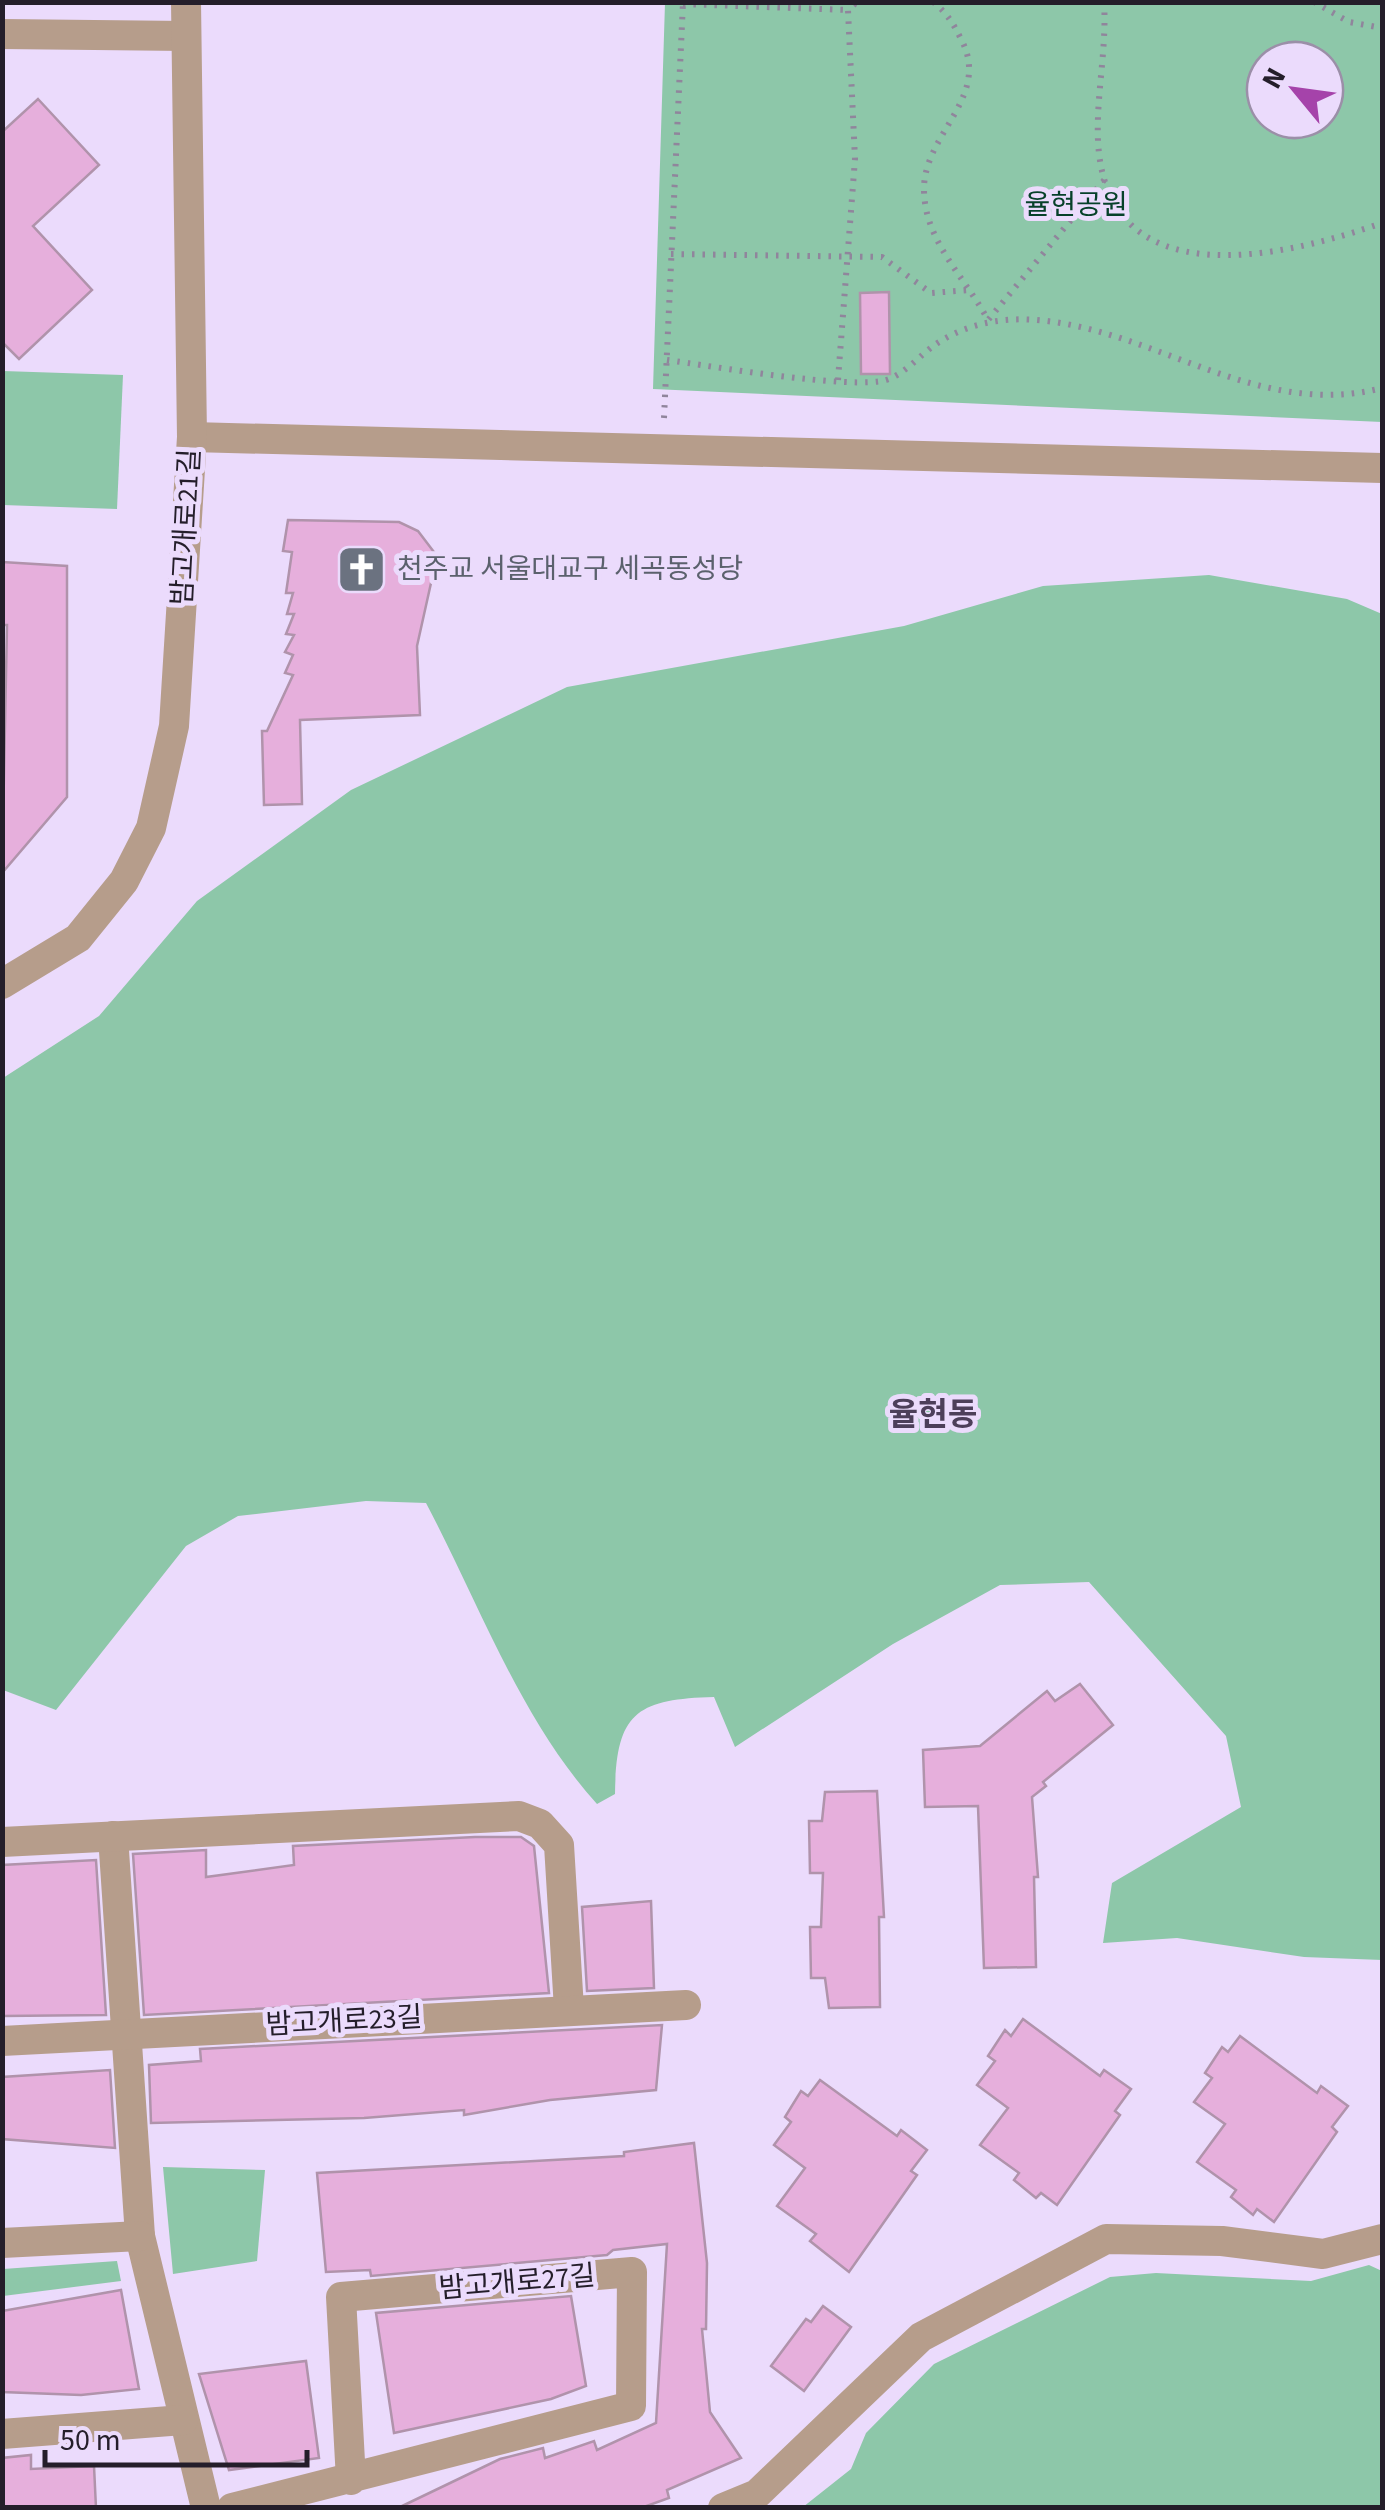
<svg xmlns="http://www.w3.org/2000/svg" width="1385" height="2510" font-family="'Source Sans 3','Noto Sans KR',sans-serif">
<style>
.green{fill:#8dc7a9;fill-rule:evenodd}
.building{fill:#e6afdc;stroke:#b093ab;stroke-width:2.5}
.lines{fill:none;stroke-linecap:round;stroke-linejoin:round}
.path{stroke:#90859c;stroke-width:6;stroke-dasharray:2.5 8;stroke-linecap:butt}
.minor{stroke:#b69d8b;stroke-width:30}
.labels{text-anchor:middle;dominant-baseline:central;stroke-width:10;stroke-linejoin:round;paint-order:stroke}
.park-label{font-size:28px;fill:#07412a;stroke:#ebdbfc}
.street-label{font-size:28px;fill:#241e2a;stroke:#ebdbfc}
.worship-label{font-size:28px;fill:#5b616d;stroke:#ebdbfc;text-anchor:start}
.quarter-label{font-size:32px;font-weight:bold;fill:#4d3f5a;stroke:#ebdbfc}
</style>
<rect width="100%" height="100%" fill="#ebdbfc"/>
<g class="green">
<path d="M665 3H1382V422L653 389ZM1265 60H1325V120H1265Z"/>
<polygon points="3,371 123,375 117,509 3,505"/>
<path d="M1209 575 1347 599 1382 614V1960L1304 1957 1177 1938 1103 1943 1112 1883 1241 1807 1226 1736 1089 1582 1000 1585 893 1644 735 1747 714 1697C635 1699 616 1714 615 1794L597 1804C520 1719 479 1603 426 1503L366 1501 238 1516 186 1546 56 1710 3 1690V1078L99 1016 197 901 351 790 567 687 904 626 1043 586Z"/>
<polygon points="163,2167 265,2170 257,2261 173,2274"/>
<polygon points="117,2261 121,2281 3,2296 3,2269"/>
<polygon points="1369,2265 1382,2271 1382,2507 803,2507 851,2469 866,2433 934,2364 1110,2277 1156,2273 1311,2281"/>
</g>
<g class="building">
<polygon points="38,99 99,165 33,226 92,290 19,359 2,342 2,132"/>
<polygon points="889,292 890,374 861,374 860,293"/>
<polygon points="288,520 399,522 418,531 437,556 417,646 420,715 300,720 302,804 264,805 262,731 267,731 293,675 285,673 293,655 285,652 294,635 286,634 294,614 287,614 293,593 286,593 292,552 283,551"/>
<polygon points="2,562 67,566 67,797 2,873 7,625 2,625"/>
<polygon points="1080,1684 1113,1725 1043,1782 1046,1786 1032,1797 1038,1877 1034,1877 1036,1967 984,1968 978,1806 925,1807 923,1750 980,1746 1047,1691 1055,1701"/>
<polygon points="877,1791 884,1917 879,1917 880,2007 829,2008 825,1978 811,1978 810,1927 821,1927 823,1873 810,1873 809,1821 822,1821 825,1792"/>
<polygon points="475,1837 521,1837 534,1846 549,1993 144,2015 133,1854 206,1850 206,1877 294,1865 293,1846"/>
<polygon points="96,1860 106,2015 2,2016 2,1865"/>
<polygon points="651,1901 654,1988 587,1991 582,1907"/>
<polygon points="1023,2019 1100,2076 1104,2070 1131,2089 1115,2111 1120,2115 1057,2205 1041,2193 1036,2198 1014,2180 1019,2173 980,2145 1008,2108 977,2085 995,2061 988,2056 1005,2030 1011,2036"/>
<polygon points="662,2025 656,2090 550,2100 464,2115 464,2110 364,2118 151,2123 149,2065 201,2061 200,2049"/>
<polygon points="1240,2036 1317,2093 1321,2086 1348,2106 1332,2127 1337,2132 1274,2222 1257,2209 1253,2215 1231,2197 1236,2190 1197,2162 1225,2124 1194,2102 1212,2078 1205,2073 1222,2047 1228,2052"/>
<polygon points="110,2070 115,2148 2,2139 2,2077"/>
<polygon points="820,2080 897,2136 901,2130 927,2150 911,2171 917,2175 849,2272 810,2241 816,2234 777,2206 805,2168 774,2145 791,2122 785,2117 801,2091 808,2096"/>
<polygon points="694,2143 707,2263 706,2329 702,2329 710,2412 741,2458 667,2490 669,2498 641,2508 398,2508 500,2459 543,2448 545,2458 594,2441 597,2450 656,2423 667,2244 613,2250 607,2255 371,2276 370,2270 326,2272 317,2173 624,2156 624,2152"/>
<polygon points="121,2290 139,2389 81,2395 2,2392 2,2311"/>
<polygon points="571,2296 586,2386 551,2399 394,2433 376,2313"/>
<polygon points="823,2306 851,2327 804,2391 771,2366 806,2319 811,2322"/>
<polygon points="306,2361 319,2458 229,2470 199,2374"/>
<polygon points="31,2455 31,2469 94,2466 96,2508 2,2508 2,2458"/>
</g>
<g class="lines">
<g class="path">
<path d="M933 2C947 13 953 23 961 39 992 97 924 133 924 189 924 241 965 277 988 320L1105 179"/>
<path d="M1104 2C1107 49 1096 95 1098 141 1106 300 1284 257 1382 223"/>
<polyline points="1314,2 1349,22 1382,28"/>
<polyline points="683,4 848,10"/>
<polyline points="671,254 882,257 931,293 970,290"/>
<path d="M667 360C711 366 851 390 886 380 905 374 920 355 936 344 966 324 1001 317 1037 320 1157 330 1259 420 1382 388"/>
<polyline points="838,380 855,159 848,10 857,2"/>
<polyline points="664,418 683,2"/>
</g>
<g class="minor">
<polyline points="2,34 186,36"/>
<polyline points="192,437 1382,468"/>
<polyline points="2,984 78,938 124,881 151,828 174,726 192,437 186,2"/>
<polyline points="113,1836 140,2236 206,2508"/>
<polyline points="2,1842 519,1816 540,1824 559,1845 569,2009"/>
<polyline points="2,2041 686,2005"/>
<polyline points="2,2243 140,2236"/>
<polyline points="2,2434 183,2420"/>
<polyline points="232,2508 631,2406 632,2272 341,2297 351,2480"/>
<polyline points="723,2508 757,2494 921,2337 1106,2239 1222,2241 1323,2254 1382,2239"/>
</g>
</g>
<defs>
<symbol id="church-square" viewBox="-11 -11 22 22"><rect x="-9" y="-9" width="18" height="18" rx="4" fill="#6b7280" stroke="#ebdbfc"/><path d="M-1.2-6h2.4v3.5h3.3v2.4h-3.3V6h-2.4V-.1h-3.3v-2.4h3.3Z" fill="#fff"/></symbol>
</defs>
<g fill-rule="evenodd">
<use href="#church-square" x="334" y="542" width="55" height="55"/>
</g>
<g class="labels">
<g class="park-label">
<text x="1076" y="205">율현공원</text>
</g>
<g class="street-label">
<text transform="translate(186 527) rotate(-87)">밤고개로21길</text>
<text transform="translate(344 2021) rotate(-3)">밤고개로23길</text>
<text transform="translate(517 2282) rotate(-5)">밤고개로27길</text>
</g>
<g class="worship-label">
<text x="397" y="569">천주교 서울대교구 세곡동성당</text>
</g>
<g class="quarter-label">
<text x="933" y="1415">율현동</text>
</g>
</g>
<rect width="1385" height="2510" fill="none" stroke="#241e2a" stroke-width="10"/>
<g transform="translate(1295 90) rotate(299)"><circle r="48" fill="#ebdbfc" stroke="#9b8fa8" stroke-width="2.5"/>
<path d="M0-8L18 38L0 25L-18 38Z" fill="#a543aa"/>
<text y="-15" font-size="28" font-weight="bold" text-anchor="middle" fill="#241e2a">N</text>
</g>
<path d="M45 2450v15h262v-15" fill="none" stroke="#241e2a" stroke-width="5"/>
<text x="60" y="2450" font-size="30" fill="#241e2a" stroke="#ebdbfc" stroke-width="8" paint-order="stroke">50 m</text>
</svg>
